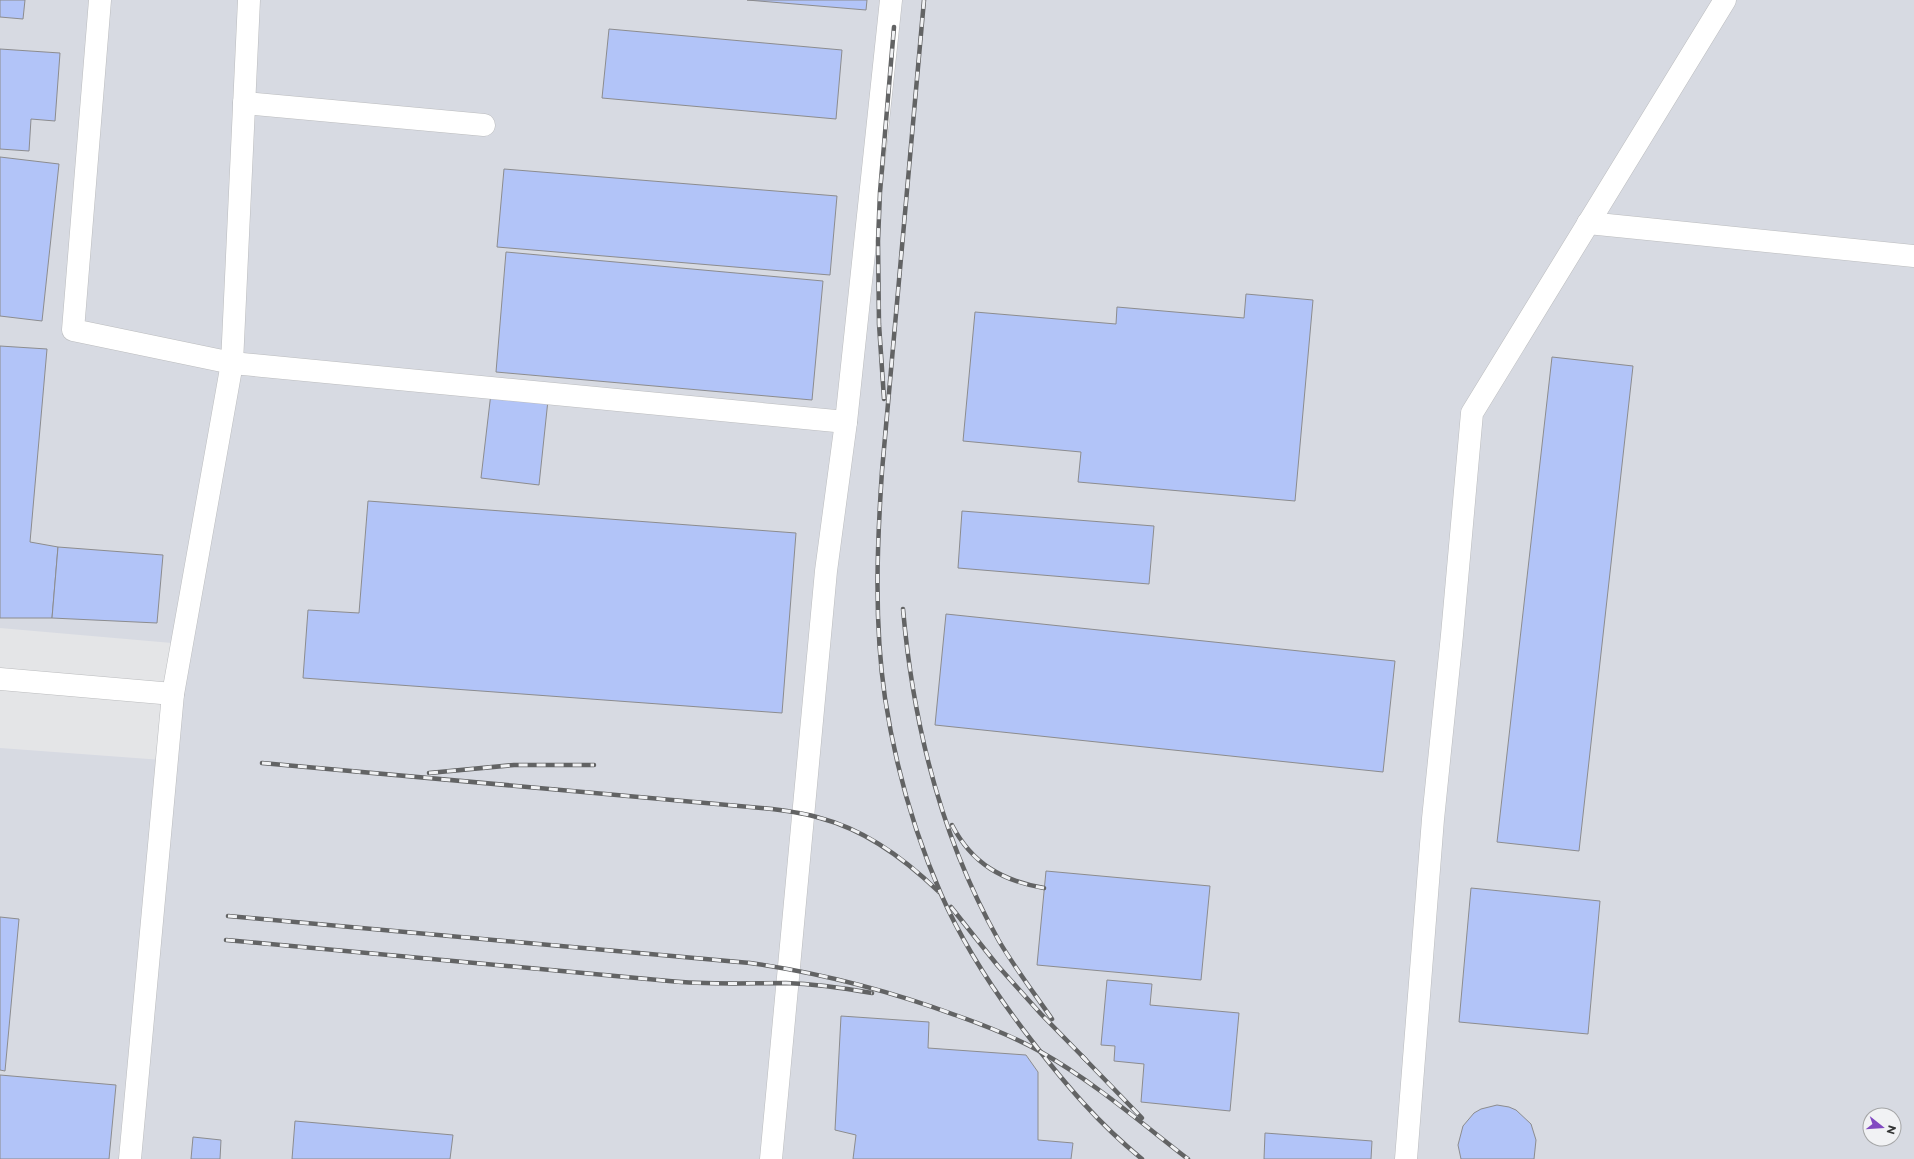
<svg xmlns="http://www.w3.org/2000/svg" width="1914" height="1159" font-family="Montserrat,sans-serif">
<style>
.built{fill:#d7dae2;fill-rule:evenodd}
.building{fill:#b2c4f8;stroke:#8c8c8e}
.lines{fill:none;stroke-linecap:round;stroke-linejoin:round}
.minor-casing{stroke:#bbbcbe;stroke-width:23}
.minor{stroke:#fff;stroke-width:22}
.rail-casing{stroke:#626364;stroke-width:4.5}
.rail{stroke:#f1f2f4;stroke-width:3;stroke-dasharray:9;stroke-linecap:butt}
</style>
<rect width="100%" height="100%" fill="#e4e5e7"/>
<path class="built" d="M0 0H1914V1159H0V748L162 760 172 643 0 628ZM1870 1115H1894V1139H1870Z"/>
<g class="building">
<polygon points="0,0 25,0 23,19 0,17"/>
<polygon points="747,0 867,0 866,10"/>
<polygon points="609,29 842,50 836,119 602,98"/>
<polygon points="0,49 60,53 55,121 31,119 29,151 0,149"/>
<polygon points="0,157 59,164 42,321 0,316"/>
<polygon points="504,169 837,196 830,275 497,247"/>
<polygon points="506,252 823,281 812,400 496,372"/>
<polygon points="1246,294 1313,300 1295,501 1078,482 1081,452 963,441 975,312 1116,324 1117,307 1244,318"/>
<polygon points="0,346 47,349 30,542 58,547 52,618 0,618"/>
<polygon points="1552,357 1633,366 1579,851 1497,842"/>
<polygon points="491,393 548,400 539,485 481,478"/>
<polygon points="368,501 796,533 782,713 303,678 308,610 359,613"/>
<polygon points="962,511 1154,526 1149,584 958,568"/>
<polygon points="58,547 163,555 157,623 52,618"/>
<polygon points="946,614 1395,661 1383,772 935,725"/>
<polygon points="1046,871 1210,886 1201,980 1037,965"/>
<polygon points="1471,888 1600,901 1588,1034 1459,1022"/>
<polygon points="0,917 19,919 5,1071 0,1070"/>
<polygon points="1107,980 1152,984 1150,1005 1239,1013 1230,1111 1141,1102 1144,1064 1114,1061 1115,1046 1101,1045"/>
<polygon points="841,1016 929,1022 928,1048 1026,1055 1038,1072 1038,1140 1073,1143 1071,1159 853,1159 856,1135 835,1130"/>
<polygon points="0,1075 116,1085 109,1159 0,1159"/>
<polygon points="1497,1105 1509,1107 1516,1110 1531,1124 1536,1140 1534,1159 1461,1159 1458,1145 1463,1126 1474,1113 1481,1109"/>
<polygon points="295,1121 453,1135 450,1159 292,1159"/>
<polygon points="1265,1133 1372,1141 1371,1159 1264,1159"/>
<polygon points="193,1137 221,1140 220,1159 191,1159"/>
</g>
<g class="lines">
<defs>
<g id="minor">
<polyline points="100,0 73,330 232,363 846,422"/>
<polyline points="244,103 484,125"/>
<polyline points="1588,223 1914,256"/>
<polyline points="0,679 173,694"/>
<polyline points="130,1159 173,694 232,363 249,0"/>
<polyline points="771,1159 826,571 846,422 891,0"/>
<polyline points="1406,1159 1433,819 1452,635 1472,413 1725,0"/>
</g>
</defs>
<use href="#minor" class="minor-casing"/>
<use href="#minor" class="minor"/>
<defs>
<g id="rail">
<path d="M924 0 882 471C877 546 874 623 885 698 895 764 914 832 941 894 964 947 997 996 1032 1041 1066 1085 1099 1124 1142 1159"/>
<polyline points="884,399 879,324 878,241 880,192 894,27"/>
<path d="M903 609C913 724 942 840 999 941 1015 968 1034 993 1052 1019"/>
<path d="M262 763 772 809C788 811 804 813 820 818 866 830 905 859 939 892"/>
<polyline points="429,773 514,765 594,765"/>
<path d="M952 825C972 864 1003 881 1044 888"/>
<polyline points="951,907 998,966 1041,1014 1086,1060"/>
<path d="M228 916 750 963C821 973 890 991 958 1016 986 1026 1015 1037 1041 1052 1094 1082 1140 1122 1188 1159"/>
<path d="M226 940 669 981C708 985 747 983 786 983 815 984 843 988 872 993"/>
<polyline points="1082,1056 1142,1118"/>
</g>
</defs>
<use href="#rail" class="rail-casing"/>
<use href="#rail" class="rail"/>
</g>
<g transform="translate(1882 1127) rotate(107)"><circle r="19" fill="#f1f2f4" stroke="#a5a6a7"/>
<path d="M0-3L7 15L0 10L-7 15Z" fill="#814ac1"/>
<text y="-6" font-size="11" font-weight="bold" text-anchor="middle" fill="#333434">N</text>
</g>
</svg>
